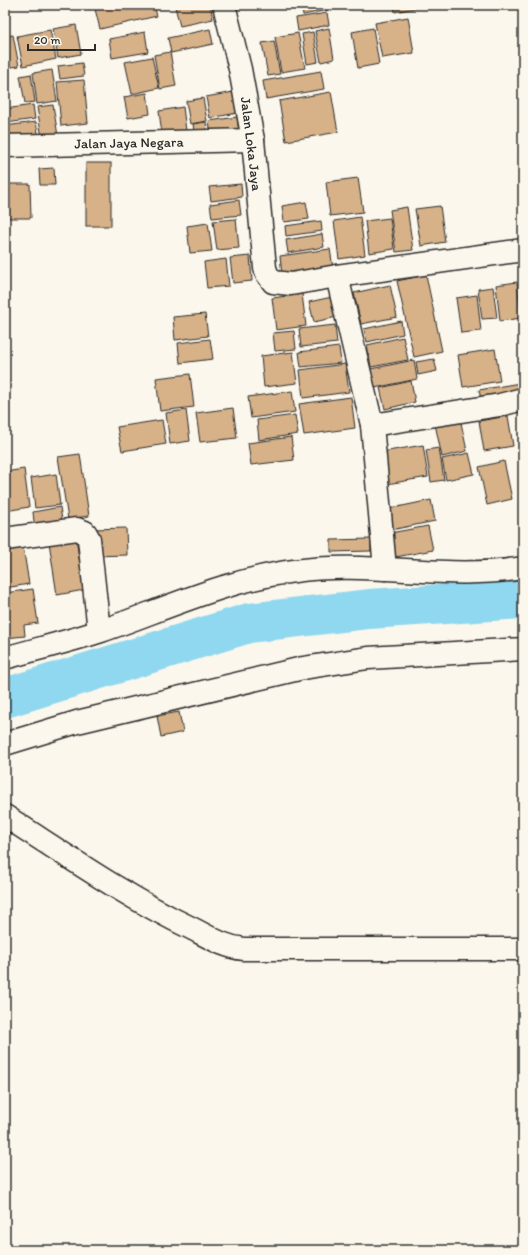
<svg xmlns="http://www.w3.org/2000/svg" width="528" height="1255" font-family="Itim,sans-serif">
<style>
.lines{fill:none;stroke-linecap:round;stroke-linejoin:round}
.river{stroke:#8fd8f0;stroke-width:40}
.building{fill:#d7b188;stroke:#2b2b2b}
.street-casing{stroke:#2b2b2b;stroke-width:25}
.street{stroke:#fbf7ec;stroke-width:22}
.labels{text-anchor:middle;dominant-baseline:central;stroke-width:3;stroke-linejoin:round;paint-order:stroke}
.street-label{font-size:14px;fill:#2b2b2b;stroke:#fbf7ec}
</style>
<rect width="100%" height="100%" fill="#fbf7ec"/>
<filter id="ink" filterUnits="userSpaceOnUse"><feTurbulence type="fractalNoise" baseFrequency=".025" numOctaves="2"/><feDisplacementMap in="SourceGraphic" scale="8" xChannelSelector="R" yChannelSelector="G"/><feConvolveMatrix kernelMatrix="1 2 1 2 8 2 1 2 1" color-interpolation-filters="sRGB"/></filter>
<g filter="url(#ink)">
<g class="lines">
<polyline class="river" points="5,698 249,623 369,609 523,599"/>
</g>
<g class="building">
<polygon points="94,5 154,5 157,16 100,29"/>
<polygon points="184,5 210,5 213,19 180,26 175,7"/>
<polygon points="236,5 259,5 237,9"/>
<polygon points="301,5 327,5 328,10 303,15"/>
<polygon points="394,5 414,5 415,8 395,12"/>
<polygon points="327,13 329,25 298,31 296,18"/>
<polygon points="408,17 414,53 382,58 375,23"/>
<polygon points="76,25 81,54 58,58 53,29"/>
<polygon points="329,28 334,59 321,62 315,31"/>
<polygon points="373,28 379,64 358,68 352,32"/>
<polygon points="210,29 213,44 171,53 168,38"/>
<polygon points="50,30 56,59 23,66 17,36"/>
<polygon points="145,32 148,52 112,58 109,39"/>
<polygon points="313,32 318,62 307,64 302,34"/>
<polygon points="298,33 305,68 281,72 275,37"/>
<polygon points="13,35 19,66 5,68 5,36"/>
<polygon points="274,41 280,74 268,76 262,43"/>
<polygon points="170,52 176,86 160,89 154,55"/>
<polygon points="152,57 159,88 132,94 125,62"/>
<polygon points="82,63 84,76 60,79 58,66"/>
<polygon points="52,70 57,101 37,104 33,73"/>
<polygon points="321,71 324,89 266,99 263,81"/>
<polygon points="31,74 35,102 25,103 20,76"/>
<polygon points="84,80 88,123 61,126 57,82"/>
<polygon points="239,91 243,112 210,118 206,97"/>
<polygon points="331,92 338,132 286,141 279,101"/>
<polygon points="147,93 150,114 128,118 124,97"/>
<polygon points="203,98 207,121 190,124 186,101"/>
<polygon points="33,105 35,119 6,123 5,109"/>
<polygon points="53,105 58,136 42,138 37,107"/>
<polygon points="183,107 186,131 162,135 159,111"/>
<polygon points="237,117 239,132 211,137 209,121"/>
<polygon points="36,122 39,138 7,143 5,126"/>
<polygon points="206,122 208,137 195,139 193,124"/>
<rect x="86" y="163" width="25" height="63"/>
<polygon points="54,168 55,185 40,185 39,169"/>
<polygon points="358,178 363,212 330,216 326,182"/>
<polygon points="5,184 30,184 31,218 5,218"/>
<polygon points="241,184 242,197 211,201 209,187"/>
<polygon points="239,200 241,215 212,218 210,204"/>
<polygon points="306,202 309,219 284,222 282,206"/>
<polygon points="440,206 445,242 421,246 415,209"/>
<polygon points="407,207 413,250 396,252 390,210"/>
<polygon points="360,217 365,255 339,259 334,221"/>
<polygon points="390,218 394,249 369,253 365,221"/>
<polygon points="236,219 239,248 217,250 213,221"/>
<polygon points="321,221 322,231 286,236 285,226"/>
<polygon points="208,223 212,251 190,253 187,226"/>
<polygon points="322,234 324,247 288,253 286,240"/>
<polygon points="330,249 333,268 282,275 280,256"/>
<polygon points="250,256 252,281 233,283 230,258"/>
<polygon points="226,259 229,286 207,288 204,262"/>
<polygon points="426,275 442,351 414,357 397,281"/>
<polygon points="517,282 521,318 500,321 496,285"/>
<polygon points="390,285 397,317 361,324 354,293"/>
<polygon points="493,287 497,318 482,319 478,289"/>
<polygon points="302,294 306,326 276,330 272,298"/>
<polygon points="477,295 481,331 461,333 456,298"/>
<polygon points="332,297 337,317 314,322 309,302"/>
<polygon points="205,314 208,336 175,340 173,317"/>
<polygon points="401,321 403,334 367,342 364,329"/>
<polygon points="335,325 337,343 301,347 299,329"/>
<polygon points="294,331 296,349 275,351 273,333"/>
<polygon points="403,337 408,360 371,367 367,345"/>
<polygon points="210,339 213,359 180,363 178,343"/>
<polygon points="339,347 341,363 301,367 299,352"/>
<polygon points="495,349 500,381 463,387 458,355"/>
<polygon points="293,352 297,383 264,387 261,356"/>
<polygon points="434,359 437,371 418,375 416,362"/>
<polygon points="414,360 417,379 365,390 361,371"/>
<polygon points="345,364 349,392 303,398 300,370"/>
<polygon points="190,374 194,407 160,411 156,378"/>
<polygon points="411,381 415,402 385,409 380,388"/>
<polygon points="520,383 522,398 482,404 479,390"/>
<polygon points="292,391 295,412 251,418 248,397"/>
<polygon points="351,397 355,428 304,435 299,404"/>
<polygon points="233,408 237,438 200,442 196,413"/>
<polygon points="186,410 190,441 170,444 166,413"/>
<polygon points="295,415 298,434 259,440 257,420"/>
<polygon points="508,416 513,446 484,451 479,421"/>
<polygon points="460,418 467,451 442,457 435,424"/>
<polygon points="162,420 166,444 122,451 117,427"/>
<polygon points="291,437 294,460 251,465 248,443"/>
<polygon points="423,445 428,477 381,485 376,453"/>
<polygon points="439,448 444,480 431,482 426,450"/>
<polygon points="469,453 474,474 446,480 442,459"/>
<polygon points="80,454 89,516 68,519 58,457"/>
<polygon points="504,461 512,499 487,505 479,467"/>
<polygon points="24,469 29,507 5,511 5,472"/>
<polygon points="56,474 60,505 35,508 31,478"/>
<polygon points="431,500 435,521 386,531 388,509"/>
<polygon points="60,507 63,527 35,531 33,512"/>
<polygon points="428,526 433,550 390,558 385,534"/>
<polygon points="126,528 127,555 94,556 93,529"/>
<polygon points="76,538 84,590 57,595 49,542"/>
<polygon points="371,539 371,551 331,552 331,540"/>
<polygon points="23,546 29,584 5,588 5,549"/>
<polygon points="33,589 38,623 24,625 25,636 5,638 5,593"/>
<polygon points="179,712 183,732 161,737 157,716"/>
</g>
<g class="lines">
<defs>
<g id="street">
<polyline points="224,5 240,69 253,140 265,268 267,274 273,282 291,284 337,276 523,250"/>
<polyline points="5,146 253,140"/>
<polyline points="337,276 372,425 385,569"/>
<polyline points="372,425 500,405 523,399"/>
<polyline points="5,539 77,529 85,532 89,539 99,631"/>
<path d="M5 658C37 649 70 641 101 631 165 609 226 580 294 571 370 560 447 581 523 568"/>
<polyline points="5,744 77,722 303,668 368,658 523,649"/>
<path d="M5 816C66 855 126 897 191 928 209 937 224 947 244 949H523"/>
</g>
</defs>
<use href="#street" class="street-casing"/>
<use href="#street" class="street"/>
</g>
</g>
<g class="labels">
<g class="street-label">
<text transform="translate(129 143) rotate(-1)">Jalan Jaya Negara</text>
<text transform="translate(251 144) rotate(83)">Jalan Loka Jaya</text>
</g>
</g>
<rect width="528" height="1255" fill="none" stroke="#fbf7ec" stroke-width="20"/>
<rect x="10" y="10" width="508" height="1235" fill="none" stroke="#2b2b2b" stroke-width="1.5" filter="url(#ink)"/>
<path d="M28 44v6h67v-6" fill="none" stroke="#2b2b2b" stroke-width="2"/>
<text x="34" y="44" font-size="12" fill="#2b2b2b" stroke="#fbf7ec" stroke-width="3" paint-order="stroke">20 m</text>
</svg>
